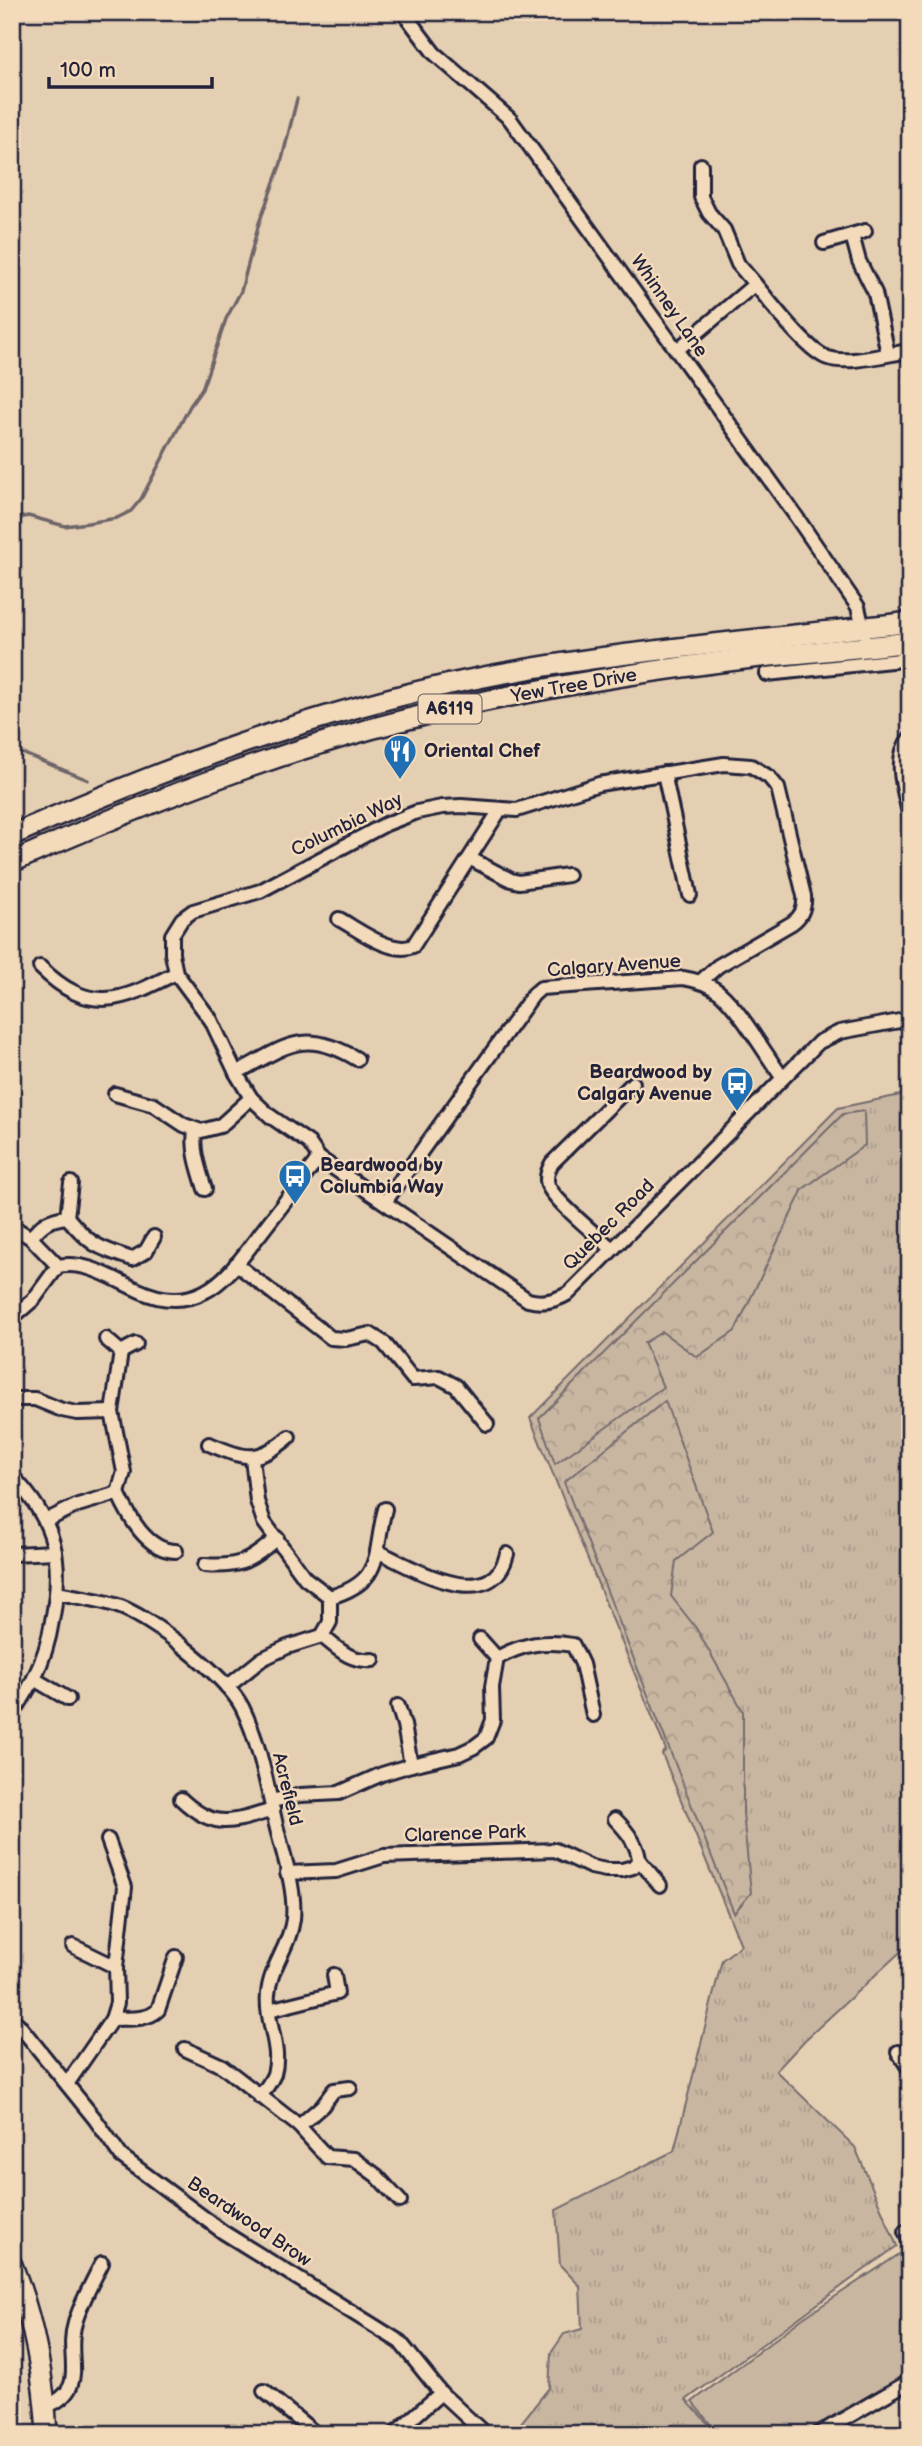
<svg xmlns="http://www.w3.org/2000/svg" width="922" height="2446" font-family="'Balsamiq Sans',sans-serif">
<style>
.grass{fill:url(#grass-tufts);stroke:#756c6e;stroke-width:2}
.forest{fill:url(#forest-crowns);stroke:#756c6e;stroke-width:2}
.garden{fill:#c8b6a1;stroke:#756c6e;stroke-width:2}
.lines{fill:none;stroke-linecap:round;stroke-linejoin:round}
.stream{stroke:#6e6569;stroke-width:3.5}
.minor-casing{stroke:#22223b;stroke-width:18}
.highway-casing{stroke:#22223b;stroke-width:24}
.minor{stroke:#f2daba;stroke-width:12}
.highway{stroke:#f2daba;stroke-width:19}
.labels{text-anchor:middle;dominant-baseline:central;stroke-width:5;stroke-linejoin:round;paint-order:stroke}
.shield{fill:#f2daba;stroke:#605961;stroke-width:2}
.shield-label{font-size:18px;font-weight:bold;fill:#22223b}
.street-label{font-size:19px;fill:#22223b;stroke:#f2daba}
.poi-label{font-size:19px;font-weight:bold;fill:#22223b;stroke:#f2daba;text-anchor:start}
</style>
<defs>
<pattern id="grass-tufts" width="24" height="20" patternUnits="userSpaceOnUse" patternTransform="scale(1.75)"><rect width="24" height="20" fill="#c8b6a1"/><path d="M3 7l-1-3M5 7V3M7 7l1-3M15 17l-1-3M17 17v-4M19 17l1-3" fill="none" stroke="#ac9c8c"/></pattern>
<pattern id="forest-crowns" width="20" height="18" patternUnits="userSpaceOnUse" patternTransform="scale(1.75)"><rect width="20" height="18" fill="#c8b6a1"/><path d="M2 6a3 3 0 1 1 6 0M12 15a3 3 0 1 1 6 0" fill="none" stroke="#ac9c8c"/></pattern>
</defs>
<rect width="100%" height="100%" fill="#e5cfb2"/>
<filter id="ink" filterUnits="userSpaceOnUse"><feTurbulence type="fractalNoise" baseFrequency=".0143" numOctaves="2"/><feDisplacementMap in="SourceGraphic" scale="14" xChannelSelector="R" yChannelSelector="G"/><feConvolveMatrix kernelMatrix="1 2 1 2 8 2 1 2 1" color-interpolation-filters="sRGB"/></filter>
<g filter="url(#ink)">
<polygon class="grass" points="910,1093 910,1943 805,2040 776,2071 855,2147 897,2246 686,2400 713,2429 706,2434 512,2434 549,2388 551,2353 564,2334 582,2329 580,2286 560,2265 556,2210 674,2151 722,1960 741,1945 662,1754 666,1750 530,1418 838,1108"/>
<g class="forest">
<polygon points="864,1111 865,1145 803,1189 735,1331 697,1357 662,1332 644,1343 663,1387 555,1464 539,1418 843,1114"/>
<polygon points="665,1401 713,1532 676,1561 671,1596 696,1628 743,1711 743,1813 751,1893 734,1913 564,1482"/>
</g>
<polygon class="garden" points="904,2251 910,2262 910,2371 804,2434 715,2434 717,2432 692,2402 803,2318"/>
<g class="lines">
<g class="stream">
<polyline points="12,520 28,516 65,526 88,523 117,518 131,511 141,499 190,406 202,389 226,319 241,291 259,223 281,163 297,99"/>
<polyline points="12,749 88,780"/>
</g>
<defs>
<g id="minor">
<polyline points="403,12 434,53 510,119 793,512 858,607 864,633"/>
<polyline points="852,235 859,261 875,293 888,354"/>
<polyline points="824,243 865,231"/>
<path d="M755 284C771 303 807 351 828 358 849 365 887 354 910 351"/>
<polyline points="677,350 755,284 738,264 724,230 709,213 701,197 701,165"/>
<polyline points="767,674 910,659"/>
<path d="M910 738C892 759 905 793 910 817"/>
<polyline points="664,773 690,895"/>
<polyline points="471,859 511,880 519,882 568,875"/>
<path d="M339 919C359 930 391 955 413 946L500 810"/>
<path d="M40 967C90 1016 121 1001 176 973"/>
<path d="M701 981 718 966 792 923C802 916 805 908 804 896L778 788 769 777 751 766 724 764 599 784 517 810 461 806 442 807 417 812 386 824 260 891 193 911 182 919 172 935V954L176 973 211 1020 236 1073 251 1098 270 1116 309 1143 319 1158 528 1300C543 1304 556 1301 569 1293L819 1042 840 1032 910 1019"/>
<path d="M236 1073C285 1047 303 1027 357 1059"/>
<polyline points="115,1094 154,1105 184,1125 201,1131 220,1126 251,1098"/>
<path d="M195 1130C192 1151 199 1169 205 1189"/>
<path d="M385 1202 533 995 541 988 683 978C696 980 708 983 719 992 741 1011 764 1052 782 1077"/>
<polyline points="67,1217 71,1183"/>
<polyline points="12,1226 31,1238 58,1266"/>
<path d="M31 1238C41 1224 49 1219 67 1217 91 1246 97 1247 132 1259L146 1251 154 1237"/>
<path d="M612 1249C598 1236 554 1201 548 1185 545 1177 548 1170 552 1163L633 1083"/>
<polyline points="236,1264 331,1338 346,1339 370,1334 384,1343 413,1379 439,1377 456,1386 487,1424"/>
<path d="M12 1318 34 1299 58 1266C86 1260 113 1279 138 1290 159 1300 182 1303 204 1292 228 1280 244 1254 260 1234 279 1209 299 1184 319 1158"/>
<polyline points="106,1339 121,1352 136,1344"/>
<polyline points="12,1399 35,1399 62,1410 77,1413 112,1412 124,1472 118,1493 78,1505 45,1521"/>
<polyline points="112,1412 121,1352"/>
<path d="M209 1444C246 1459 257 1464 289 1437"/>
<path d="M12 1476C56 1521 64 1561 52 1621 49 1641 43 1660 34 1678 28 1691 19 1703 12 1716"/>
<path d="M118 1493C129 1517 147 1551 176 1551"/>
<path d="M379 1552C412 1568 492 1616 507 1554"/>
<polyline points="12,1554 55,1552"/>
<path d="M205 1565C241 1568 251 1560 277 1538"/>
<path d="M58 1593C77 1597 97 1599 115 1605 149 1615 226 1676 242 1707 260 1743 267 1786 276 1825 283 1854 296 1889 293 1919 290 1946 270 1967 268 1994 265 2021 282 2047 274 2074 271 2082 265 2089 260 2097"/>
<path d="M330 1597C385 1581 373 1554 385 1509"/>
<path d="M322 1636C338 1649 350 1662 373 1660"/>
<polyline points="480,1639 497,1658"/>
<polyline points="34,1679 68,1699"/>
<polyline points="227,1687 262,1659 287,1647 322,1636 330,1622 330,1597 305,1578 264,1522 257,1501 252,1458"/>
<polyline points="398,1706 404,1725 411,1765"/>
<path d="M181 1799C215 1831 232 1822 273 1810"/>
<path d="M271 1801 300 1795 339 1793 382 1774 411 1765 459 1754 474 1747 486 1738 493 1720 492 1687 497 1658C523 1644 544 1640 573 1645L582 1664 593 1715"/>
<polyline points="639,1860 660,1885"/>
<path d="M287 1873 336 1871 384 1856 555 1850 591 1867 606 1870H622L633 1867 639 1860C638 1844 626 1830 615 1819"/>
<polyline points="73,1946 116,1967"/>
<polyline points="269,2010 337,1993 334,1975"/>
<path d="M112 2019C126 2018 147 2021 158 2010L176 1957"/>
<polyline points="12,2020 18,2024 95,2119 121,2156 223,2232 400,2342 441,2393 485,2434"/>
<polyline points="185,2049 222,2066 299,2126 327,2157 354,2159 377,2176 400,2201"/>
<polyline points="898,2052 910,2070"/>
<polyline points="67,2084 112,2019 117,2003 116,1967 125,1887 108,1840"/>
<polyline points="299,2126 322,2106 334,2090 350,2088"/>
<polyline points="905,2232 910,2242"/>
<polyline points="264,2391 316,2434"/>
<path d="M45 2407C91 2389 64 2358 75 2323 81 2302 92 2283 102 2263"/>
<polyline points="394,2434 441,2393"/>
<polyline points="818,2434 910,2381"/>
</g>
<g id="highway">
<path d="M12 835C160 770 315 711 474 679 618 650 764 640 910 622"/>
<path d="M12 862C139 806 270 754 404 720 518 691 636 672 752 658 805 652 857 649 910 642"/>
<path d="M12 2265C33 2318 44 2378 47 2434"/>
</g>
</defs>
<use href="#minor" class="minor-casing"/>
<use href="#highway" class="highway-casing"/>
<use href="#minor" class="minor"/>
<use href="#highway" class="highway"/>
</g>
</g>
<defs>
<symbol id="restaurant-pin" viewBox="-11 -11 22 30"><path d="M0 17L-7.5 6A9.5 9.5 0 1 1 7.5 6Z" fill="#1f6fb2" stroke="#f2daba"/><path d="M-5-6h1v4h1v-4h1v4h1v-4h1v5L-1.5 .5V6h-2V.5L-5-1ZM5-6V6H3V1.5H1.5Q1.5-4 5-6Z" fill="#fff"/></symbol>
<symbol id="bus-pin" viewBox="-11 -11 22 30"><path d="M0 17L-7.5 6A9.5 9.5 0 1 1 7.5 6Z" fill="#1f6fb2" stroke="#f2daba"/><path d="M-5-6H5V4H4V6H2V4H-2V6H-4V4H-5ZM-3.5-4V0h7V-4ZM-3.5 1.2v1.5H-2V1.2ZM2 1.2v1.5H3.5V1.2Z" fill="#fff"/></symbol>
</defs>
<g fill-rule="evenodd">
<use href="#restaurant-pin" x="381" y="732" width="38" height="52"/>
<use href="#bus-pin" x="718" y="1064" width="38" height="52"/>
<use href="#bus-pin" x="276" y="1157" width="38" height="52"/>
</g>
<g class="labels">
<rect class="shield" x="418.5" y="694.5" width="63" height="29" rx="5"/>
<g class="shield-label">
<text x="450" y="709">A6119</text>
</g>
<g class="street-label">
<text transform="translate(669 306) rotate(55)">Whinney Lane</text>
<text transform="translate(574 686) rotate(-10)">Yew Tree Drive</text>
<text transform="translate(347 825) rotate(-26)">Columbia Way</text>
<text transform="translate(614 966) rotate(-4)">Calgary Avenue</text>
<text transform="translate(609 1225) rotate(-45)">Quebec Road</text>
<text transform="translate(287 1789) rotate(76)">Acrefield</text>
<text transform="translate(465 1834) rotate(-2)">Clarence Park</text>
<text transform="translate(249 2222) rotate(34)">Beardwood Brow</text>
</g>
<g class="poi-label">
<text x="424" y="751">Oriental Chef</text>
<text x="712" y="1072" text-anchor="end">Beardwood by<tspan x="712" dy="22">Calgary Avenue</tspan></text>
<text x="320" y="1165">Beardwood by<tspan x="320" dy="22">Columbia Way</tspan></text>
</g>
</g>
<rect width="922" height="2446" fill="none" stroke="#f2daba" stroke-width="42"/>
<rect x="21" y="21" width="880" height="2404" fill="none" stroke="#22223b" stroke-width="2.5" filter="url(#ink)"/>
<path d="M49 77v10h163v-10" fill="none" stroke="#22223b" stroke-width="3.5"/>
<text x="60" y="77" font-size="21" fill="#22223b" stroke="#f2daba" stroke-width="5" paint-order="stroke">100 m</text>
</svg>
